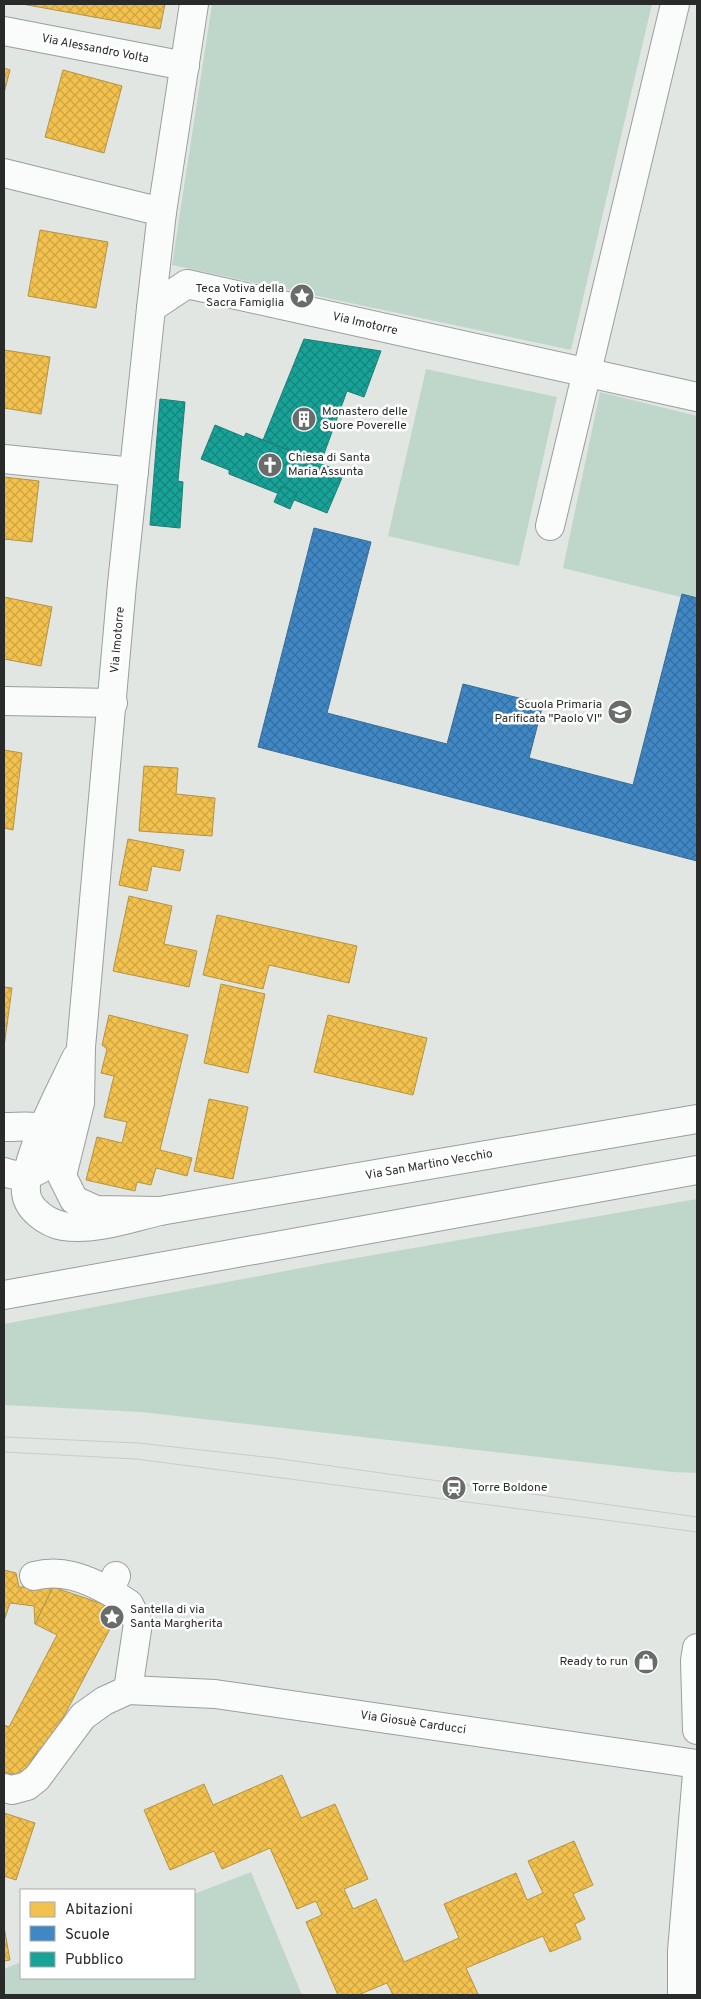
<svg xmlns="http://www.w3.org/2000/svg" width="701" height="1999" font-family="Overpass,sans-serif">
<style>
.green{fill:#bfd7ca}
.homes{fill:url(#homes-cross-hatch);stroke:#b59443}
.schools{fill:url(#schools-cross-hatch);stroke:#386c96}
.public{fill:url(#public-cross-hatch);stroke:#1c7f77}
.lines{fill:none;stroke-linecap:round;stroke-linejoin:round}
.minor-casing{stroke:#9b9e9c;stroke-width:30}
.tertiary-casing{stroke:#9b9e9c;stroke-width:30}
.trunk-casing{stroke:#9b9e9c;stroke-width:30}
.minor{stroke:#fafbfb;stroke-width:28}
.tertiary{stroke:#fafbfb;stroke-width:28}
.trunk{stroke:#fafbfb;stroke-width:28}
.tram{stroke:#cacbca;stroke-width:1}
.labels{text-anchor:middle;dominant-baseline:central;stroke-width:5;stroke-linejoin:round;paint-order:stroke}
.street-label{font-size:12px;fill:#282b29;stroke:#fff}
.poi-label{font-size:12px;fill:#282b29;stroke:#fff;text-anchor:start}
</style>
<defs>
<pattern id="homes-cross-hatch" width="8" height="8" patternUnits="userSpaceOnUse" patternTransform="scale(1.25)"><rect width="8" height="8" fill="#f2c14e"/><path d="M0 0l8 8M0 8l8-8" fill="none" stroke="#d0a644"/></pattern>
<pattern id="schools-cross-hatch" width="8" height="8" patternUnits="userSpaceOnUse" patternTransform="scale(1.25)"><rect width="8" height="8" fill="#3f88c5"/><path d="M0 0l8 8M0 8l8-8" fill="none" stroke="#356fa0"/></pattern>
<pattern id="public-cross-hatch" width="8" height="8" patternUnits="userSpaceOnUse" patternTransform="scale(1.25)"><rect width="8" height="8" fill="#17a398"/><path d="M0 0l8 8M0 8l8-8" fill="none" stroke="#15857c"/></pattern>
</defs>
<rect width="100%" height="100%" fill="#e1e6e3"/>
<g class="green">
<polygon points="212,4 652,4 571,350 172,265"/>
<polygon points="426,369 557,397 519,566 388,536"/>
<polygon points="600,392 697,416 697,601 563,568"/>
<polygon points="697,1199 697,1473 672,1472 141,1412 4,1405 4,1324 333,1262"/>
<polygon points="251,1872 302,1995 4,1995 4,1969 21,1962 21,1978 194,1978 194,1894"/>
</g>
<g class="homes">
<polygon points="22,4 165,4 160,29"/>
<polygon points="4,68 10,70 4,93"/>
<polygon points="63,70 122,86 104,153 45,137"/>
<polygon points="40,230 108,242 96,308 28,296"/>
<polygon points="4,350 50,357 41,414 4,408"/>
<polygon points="4,477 39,481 32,542 4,539"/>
<polygon points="4,597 52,607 41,666 4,659"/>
<polygon points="4,750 22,753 13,830 4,828"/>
<polygon points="144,766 178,768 176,794 215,798 212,836 139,831"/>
<polygon points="128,839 184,850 180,871 152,866 147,891 119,885"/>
<polygon points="129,896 172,906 164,944 197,951 189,987 113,971"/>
<polygon points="217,915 357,946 349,983 269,965 263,989 203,975"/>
<polygon points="221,984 265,994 248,1073 204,1063"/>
<polygon points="4,987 12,988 4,1047"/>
<polygon points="109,1015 188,1035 160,1150 192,1158 187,1176 156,1168 151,1185 137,1182 135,1191 86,1180 97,1137 122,1143 127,1122 104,1117 114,1076 101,1073 107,1049 102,1045"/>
<polygon points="328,1015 427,1038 413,1095 314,1072"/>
<polygon points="209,1099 248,1107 233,1179 194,1171"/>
<polygon points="4,1570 16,1573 19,1587 53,1587 35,1624 34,1606 10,1603 4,1621"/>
<polygon points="53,1587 120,1610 46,1750 40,1747 24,1773 17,1775 4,1772 4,1725 9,1727 57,1635 35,1624"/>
<polygon points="282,1775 301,1818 335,1804 368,1879 344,1889 353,1909 376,1899 404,1962 459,1938 444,1904 516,1873 527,1900 543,1893 528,1861 574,1841 593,1885 573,1894 585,1919 575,1924 581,1939 550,1952 543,1936 466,1968 478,1994 475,1995 393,1995 387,1983 358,1995 338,1995 306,1922 322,1915 316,1901 297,1909 270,1848 222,1869 214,1851 170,1870 144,1810 204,1784 213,1805"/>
<polygon points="4,1813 35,1823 16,1880 4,1876"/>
<polygon points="4,1927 10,1960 4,1961"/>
</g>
<polygon class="schools" points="314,528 371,542 327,713 447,744 463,684 543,704 529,758 633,785 682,594 697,598 697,861 258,747"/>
<g class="public">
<polygon points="304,339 381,351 364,397 347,391 321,462 263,440"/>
<polygon points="160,399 185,402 178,481 183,482 180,528 150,525"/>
<polygon points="215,425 244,437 246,433 344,473 327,513 229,474 229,470 201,459"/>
<polygon points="281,486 297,493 290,509 274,502"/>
</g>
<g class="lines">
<defs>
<g id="minor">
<polyline points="4,31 185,66"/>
<polyline points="4,173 162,212"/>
<polyline points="151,308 187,284 697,397"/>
<polyline points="4,459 134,472"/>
<polyline points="550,526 675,4"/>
<polyline points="4,701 113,703"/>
<path d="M4 1127C31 1127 49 1122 68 1143 51 1163 32 1183 4 1172"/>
<path d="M34 1576C62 1569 84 1578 109 1591"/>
<polyline points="116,1576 109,1591 129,1604 138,1623 128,1690"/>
<polyline points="4,1788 12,1790 27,1786 37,1778 83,1716 104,1701 128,1690 215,1694 697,1764"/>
</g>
<g id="tertiary">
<path d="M76 1058C62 1088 23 1160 26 1192 27 1209 47 1223 63 1226 94 1231 130 1218 160 1211L697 1119"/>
<polyline points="160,1211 96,1210 74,1200 62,1176 80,1103 81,1047 122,584 151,308 162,212 194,4"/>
<polyline points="697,1648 695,1661 697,1730"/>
<polyline points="682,1995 682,1951 697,1774"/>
</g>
<polyline id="trunk" points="4,1295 697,1170"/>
</defs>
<use href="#minor" class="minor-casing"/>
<use href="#tertiary" class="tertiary-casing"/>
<use href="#trunk" class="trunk-casing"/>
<use href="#minor" class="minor"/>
<use href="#tertiary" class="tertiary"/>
<use href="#trunk" class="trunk"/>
<g class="tram">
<polyline points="4,1437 138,1443 274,1458 697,1517"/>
<polyline points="4,1452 136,1459 697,1532"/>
</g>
</g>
<defs>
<symbol id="sight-disc" viewBox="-11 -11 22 22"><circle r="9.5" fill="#696c6a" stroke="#fff"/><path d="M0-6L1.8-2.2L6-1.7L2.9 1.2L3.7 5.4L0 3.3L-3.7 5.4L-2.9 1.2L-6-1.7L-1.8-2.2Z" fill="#fff"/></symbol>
<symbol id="building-disc" viewBox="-11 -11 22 22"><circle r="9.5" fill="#696c6a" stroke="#fff"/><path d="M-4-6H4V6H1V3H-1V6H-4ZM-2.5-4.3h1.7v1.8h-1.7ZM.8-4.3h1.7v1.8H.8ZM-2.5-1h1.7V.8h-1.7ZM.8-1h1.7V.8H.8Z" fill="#fff"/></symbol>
<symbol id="church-disc" viewBox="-11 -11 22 22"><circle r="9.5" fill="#696c6a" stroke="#fff"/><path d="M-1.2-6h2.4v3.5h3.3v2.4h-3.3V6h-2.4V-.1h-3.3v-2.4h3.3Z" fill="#fff"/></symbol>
<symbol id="school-disc" viewBox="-11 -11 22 22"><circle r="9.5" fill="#696c6a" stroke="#fff"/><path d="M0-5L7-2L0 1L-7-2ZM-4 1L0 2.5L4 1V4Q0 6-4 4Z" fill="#fff"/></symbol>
<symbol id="station-disc" viewBox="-11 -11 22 22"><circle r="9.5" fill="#696c6a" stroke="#fff"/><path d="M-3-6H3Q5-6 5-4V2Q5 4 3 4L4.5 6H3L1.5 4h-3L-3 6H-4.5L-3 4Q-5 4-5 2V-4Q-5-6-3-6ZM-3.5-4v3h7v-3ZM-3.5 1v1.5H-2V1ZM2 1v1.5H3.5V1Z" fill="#fff"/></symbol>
<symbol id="shop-disc" viewBox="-11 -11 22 22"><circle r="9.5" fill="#696c6a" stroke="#fff"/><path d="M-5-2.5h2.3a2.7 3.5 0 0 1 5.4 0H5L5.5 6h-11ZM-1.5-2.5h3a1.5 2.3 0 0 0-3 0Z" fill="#fff"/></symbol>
</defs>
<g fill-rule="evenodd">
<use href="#sight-disc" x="288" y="282" width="28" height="28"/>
<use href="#building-disc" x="290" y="405" width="28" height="28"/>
<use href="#church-disc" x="256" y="451" width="28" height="28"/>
<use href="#school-disc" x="606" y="698" width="28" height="28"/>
<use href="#station-disc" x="440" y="1474" width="28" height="28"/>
<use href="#sight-disc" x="98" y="1603" width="28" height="28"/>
<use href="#shop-disc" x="632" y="1648" width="28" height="28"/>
</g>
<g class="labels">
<g class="street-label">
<text transform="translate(95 49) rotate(11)">Via Alessandro Volta</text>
<text transform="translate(365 324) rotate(13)">Via Imotorre</text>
<text transform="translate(118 640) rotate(-85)">Via Imotorre</text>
<text transform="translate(429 1165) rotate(-10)">Via San Martino Vecchio</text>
<text transform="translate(413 1723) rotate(8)">Via Giosuè Carducci</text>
</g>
<g class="poi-label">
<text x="284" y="289" text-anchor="end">Teca Votiva della<tspan x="284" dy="14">Sacra Famiglia</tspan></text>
<text x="322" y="412">Monastero delle<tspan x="322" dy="14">Suore Poverelle</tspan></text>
<text x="288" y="458">Chiesa di Santa<tspan x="288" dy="14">Maria Assunta</tspan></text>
<text x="602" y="705" text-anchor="end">Scuola Primaria<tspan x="602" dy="14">Parificata "Paolo VI"</tspan></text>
<text x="472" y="1488">Torre Boldone</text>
<text x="130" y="1610">Santella di via<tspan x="130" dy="14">Santa Margherita</tspan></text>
<text x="628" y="1662" text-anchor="end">Ready to run</text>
</g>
</g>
<rect width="701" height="1999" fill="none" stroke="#282b29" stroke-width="10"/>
<rect x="20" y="1889" width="175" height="90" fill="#ffffff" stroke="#a9aaa9"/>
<rect x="30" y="1902" width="25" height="15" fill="#f2c14e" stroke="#a9aaa9"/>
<text x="65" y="1914" font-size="15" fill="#282b29">Abitazioni</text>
<rect x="30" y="1926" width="25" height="15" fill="#3f88c5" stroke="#a9aaa9"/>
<text x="65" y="1939" font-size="15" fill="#282b29">Scuole</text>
<rect x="30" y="1952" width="25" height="15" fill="#17a398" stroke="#a9aaa9"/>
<text x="65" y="1964" font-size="15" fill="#282b29">Pubblico</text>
</svg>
